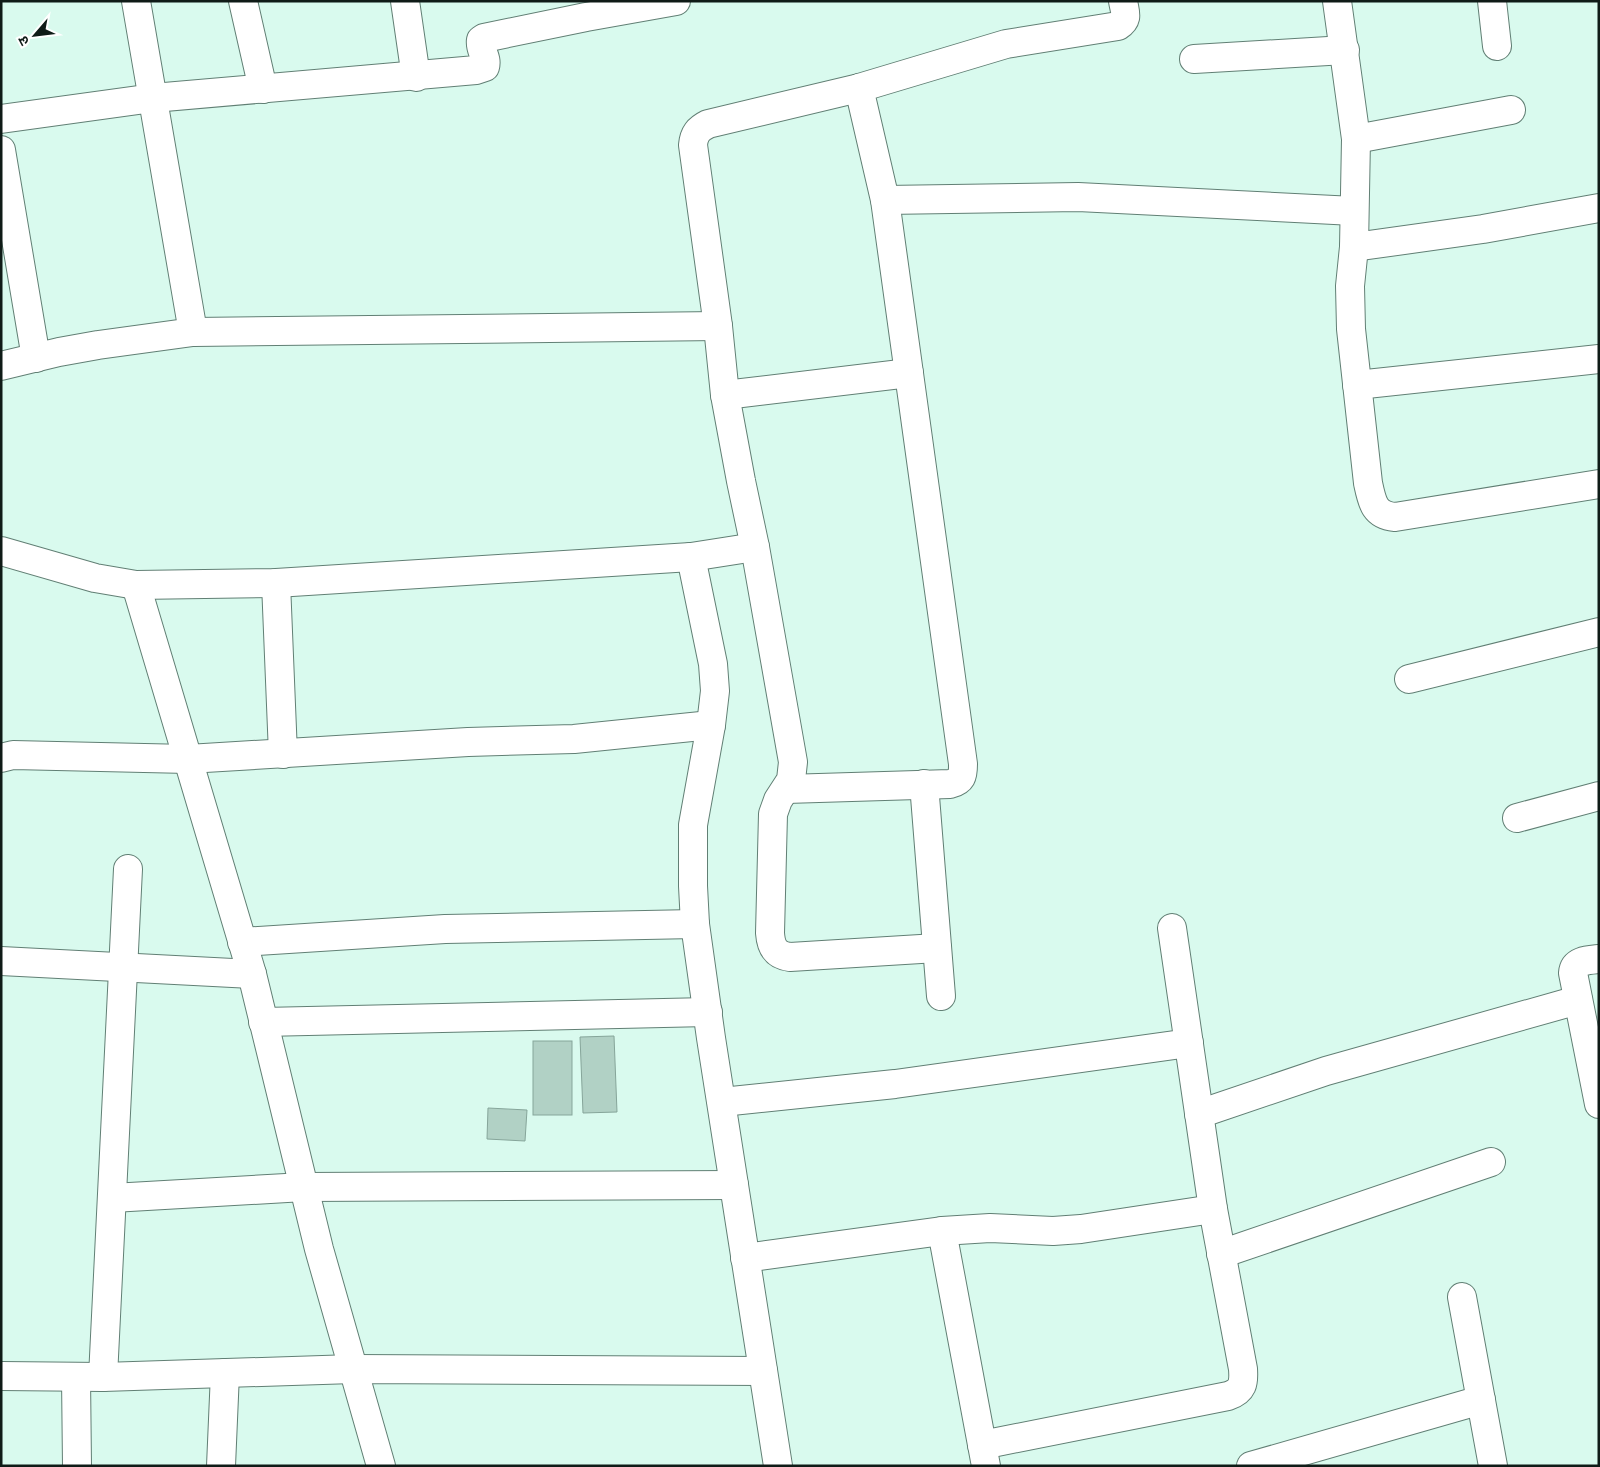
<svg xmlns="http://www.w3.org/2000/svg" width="1600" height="1467" font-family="Barlow,'Noto Sans Devanagari',sans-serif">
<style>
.building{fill:#b1d1c5;stroke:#86a59a}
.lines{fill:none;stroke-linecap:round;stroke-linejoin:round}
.street-casing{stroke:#617f74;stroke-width:30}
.street{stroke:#fff;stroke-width:28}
</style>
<rect width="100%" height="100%" fill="#d9faee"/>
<g class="building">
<polygon points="614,1036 617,1112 583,1113 580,1037"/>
<rect x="533" y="1041" width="39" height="74"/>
<polygon points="488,1108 527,1110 525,1141 487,1139"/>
</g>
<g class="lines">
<defs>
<g id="street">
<polyline points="136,1 193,332"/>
<polyline points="243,1 263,89"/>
<polyline points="405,1 416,77"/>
<path d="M1337 1 1356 139 1354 247 1350 286 1351 329 1368 483C1372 502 1374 515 1395 517L1599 484"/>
<polyline points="1492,1 1497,46"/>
<polyline points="1194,59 1345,50"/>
<path d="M1 119 153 98 476 70 485 67C488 57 479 50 481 40L484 38 586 17 676 1"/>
<polyline points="1356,139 1511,110"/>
<polyline points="1,150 36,358"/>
<polyline points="885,200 1078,197 1354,211"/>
<polyline points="1354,247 1483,229 1599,208"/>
<polyline points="1,366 59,352 98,345 193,332 718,326"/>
<polyline points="1357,385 1599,359"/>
<polyline points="725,395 909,373"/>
<polyline points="1,551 95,578 136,585 276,583 691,557 755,547"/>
<polyline points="691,557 713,664 715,691 711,725 693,825 693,886 695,924 711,1038 778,1466"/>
<polyline points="276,583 283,754"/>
<polyline points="136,585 252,974 319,1249 381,1466"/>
<polyline points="1409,679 1599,632"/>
<polyline points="1,758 13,755 188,759 468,742 574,739 711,725"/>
<polyline points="924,784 941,996"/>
<path d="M786 789 950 784C962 781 963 776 963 764L885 200 859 88"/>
<polyline points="1517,818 1599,796"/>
<polyline points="242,942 445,929 695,924"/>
<path d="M937 948 790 957C775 955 771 947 770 933L773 814 778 800 791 780 793 762 755 547 741 481 725 395 718 326 693 145C694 134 698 129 708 124L859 88 1006 44 1118 26C1129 19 1125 13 1123 1"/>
<path d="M1599 959C1589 960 1574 960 1573 973L1599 1104"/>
<polyline points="1,961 252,974"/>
<polyline points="263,1022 708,1012"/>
<polyline points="722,1102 895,1084 1189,1043"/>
<polyline points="1199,1114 1326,1071 1578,1000"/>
<polyline points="112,1198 304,1187 734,1185"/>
<polyline points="942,1231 986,1466"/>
<polyline points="1221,1254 1491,1162"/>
<polyline points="745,1258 942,1231 990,1228 1053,1231 1081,1229 1213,1209"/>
<polyline points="1462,1297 1493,1466"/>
<polyline points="1,1376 103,1377 353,1369 763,1371"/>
<polyline points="76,1377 77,1466"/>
<polyline points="103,1377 128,869"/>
<path d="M982 1445 1228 1396C1243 1391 1244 1383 1243 1369L1213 1209 1172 928"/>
<polyline points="221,1466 225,1373"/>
<polyline points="1251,1466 1481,1400"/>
</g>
</defs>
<use href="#street" class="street-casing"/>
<use href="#street" class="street"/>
</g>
<rect width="1600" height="1467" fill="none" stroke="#0f1b17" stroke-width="5"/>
<g transform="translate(35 35) rotate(242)" stroke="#ffffff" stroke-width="4" paint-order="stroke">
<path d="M0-4L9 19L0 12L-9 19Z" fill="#0f1b17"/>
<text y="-8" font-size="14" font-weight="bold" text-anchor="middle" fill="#0f1b17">उ</text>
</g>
</svg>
